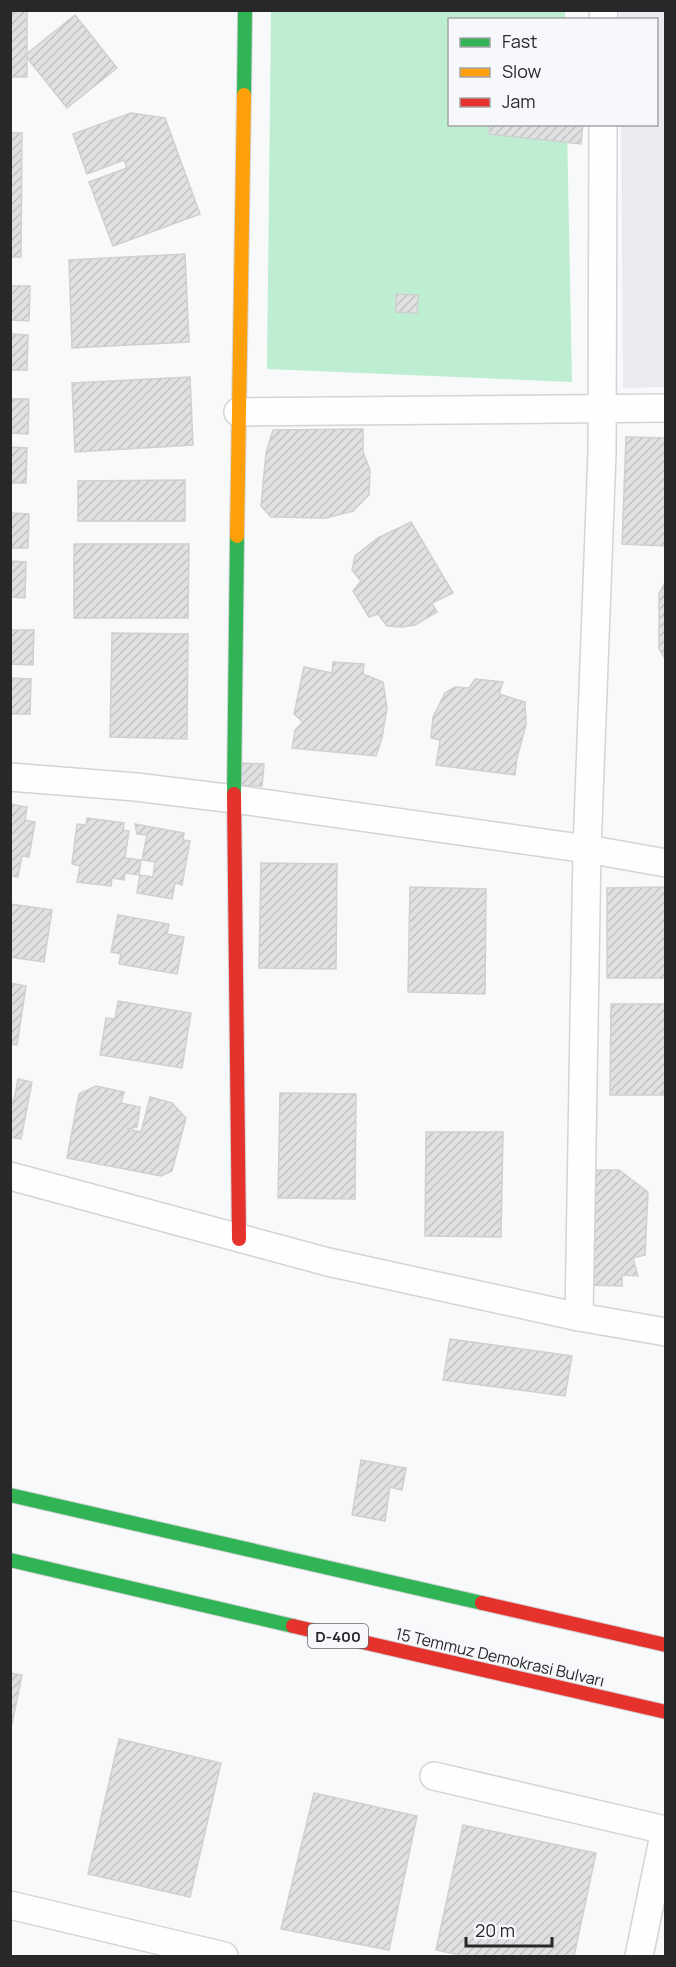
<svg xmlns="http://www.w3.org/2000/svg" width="676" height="1967" font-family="Manrope,sans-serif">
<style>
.built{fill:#e9ebf1}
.green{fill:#beeed2}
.building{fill:url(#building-hatch);stroke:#cfd0d1;stroke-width:1.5}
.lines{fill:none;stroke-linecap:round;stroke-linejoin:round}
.street-casing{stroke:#d3d4d5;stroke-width:30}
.fast-casing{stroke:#d3d4d5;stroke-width:16}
.slow-casing{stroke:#d3d4d5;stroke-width:16}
.jam-casing{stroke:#d3d4d5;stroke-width:16}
.street{stroke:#fefefe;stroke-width:27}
.fast{stroke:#30b455;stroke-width:14}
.slow{stroke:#ff9f0a;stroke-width:14}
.jam{stroke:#e5322d;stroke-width:14}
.labels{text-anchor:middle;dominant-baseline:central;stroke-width:4.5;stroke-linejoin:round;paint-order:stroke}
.shield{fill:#f7f8fb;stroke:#666669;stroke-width:1.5}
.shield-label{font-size:15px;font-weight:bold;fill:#28282a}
.street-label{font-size:16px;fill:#28282a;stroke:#f7f8fb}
</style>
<defs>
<pattern id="building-hatch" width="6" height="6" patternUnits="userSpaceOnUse" patternTransform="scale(1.5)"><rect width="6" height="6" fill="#e0e1e2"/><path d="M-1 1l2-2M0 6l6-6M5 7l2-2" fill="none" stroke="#c0c1c2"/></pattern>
</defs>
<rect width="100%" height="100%" fill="#f8f9fa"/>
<polygon class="built" points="620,11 665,11 665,387 623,388 621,125 656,124 656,20 620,19"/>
<polygon class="green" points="271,11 565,11 565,19 450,20 450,124 567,125 572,382 267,369"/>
<g class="building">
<rect x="10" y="10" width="17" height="67"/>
<polygon points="75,15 117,68 67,108 25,55"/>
<polygon points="131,113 165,118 200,214 113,246 89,182 127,168 124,160 87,174 73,134"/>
<polygon points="490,124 583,124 581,144 489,134"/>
<polygon points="10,133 22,133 21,257 10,257"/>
<polygon points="185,254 189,342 72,348 69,260"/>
<polygon points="10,286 30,286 29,321 10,320"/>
<polygon points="396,294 418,295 417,313 396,312"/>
<polygon points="10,334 28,335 27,370 10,370"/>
<polygon points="190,377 193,445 75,452 72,383"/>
<polygon points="10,399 29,399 28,434 10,433"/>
<polygon points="363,429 363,452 370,470 369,495 353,511 326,518 271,517 261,506 266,453 273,430"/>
<polygon points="626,437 666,438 666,546 622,544"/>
<polygon points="10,447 27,448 26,483 10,483"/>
<polygon points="185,480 185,521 78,521 78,481"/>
<polygon points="10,513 29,514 28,548 10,548"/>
<polygon points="411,522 453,593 432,603 437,612 415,625 402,627 387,626 378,614 369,617 353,591 361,581 352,570 355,556 378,538"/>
<polygon points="74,544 189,544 188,618 74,618"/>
<polygon points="10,561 26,562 25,598 10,597"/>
<polygon points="666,581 666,660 659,649 659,594"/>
<polygon points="10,630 34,630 33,665 10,664"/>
<polygon points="112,633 188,634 187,739 110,737"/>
<polygon points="333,662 364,664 363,674 383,682 387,708 382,738 376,756 292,748 295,730 303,722 294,714 304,667 332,673"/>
<polygon points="10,678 31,679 30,714 10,714"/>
<polygon points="475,679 503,682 499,694 525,702 526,725 517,758 515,775 436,765 440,740 431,738 433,717 445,693 455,687 469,688"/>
<polygon points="240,763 264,764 262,786 238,785"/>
<polygon points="10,804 27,807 25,820 35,822 29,857 22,856 18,877 10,876"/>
<polygon points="87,818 124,823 123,830 129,831 125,858 141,860 139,875 125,873 124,880 112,878 111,886 77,882 80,866 72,864 77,824 86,825"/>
<polygon points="135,824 184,833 183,840 190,841 182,885 175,883 172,899 137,893 140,875 153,877 155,862 142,860 147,835 137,834"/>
<polygon points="261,863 337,864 336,969 259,968"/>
<polygon points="410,887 486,889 485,994 408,992"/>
<polygon points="666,887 666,978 607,978 607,888"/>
<polygon points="10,904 52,910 44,962 10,957"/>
<polygon points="118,915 169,924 167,934 184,937 177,974 119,964 121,954 111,952"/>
<polygon points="10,983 26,986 17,1045 10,1044"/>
<polygon points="118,1001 191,1013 182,1068 100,1055 106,1018 115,1019"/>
<polygon points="611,1004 666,1004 666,1095 610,1095"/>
<polygon points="18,1079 32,1082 21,1139 10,1137 10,1100 14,1100"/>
<polygon points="96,1086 124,1092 121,1103 140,1107 137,1127 127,1129 141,1132 150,1097 172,1103 186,1118 172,1171 161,1176 67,1158 79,1094"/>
<polygon points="280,1093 356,1094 355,1199 278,1198"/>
<polygon points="426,1132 503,1132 501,1237 425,1236"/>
<polygon points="591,1170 619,1170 648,1192 645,1255 633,1258 638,1276 622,1275 622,1286 588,1285"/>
<polygon points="450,1339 572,1356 565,1396 443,1380"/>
<polygon points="361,1460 406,1468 402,1490 390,1487 385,1521 352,1515"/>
<polygon points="10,1673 22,1675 10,1733"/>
<polygon points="119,1739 221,1763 190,1897 88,1874"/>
<polygon points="314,1793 417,1816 389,1950 281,1929"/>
<polygon points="463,1825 596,1853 574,1956 465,1956 436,1950"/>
</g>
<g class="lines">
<defs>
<g id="street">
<polyline points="603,20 604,10"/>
<polyline points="238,412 666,408"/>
<polyline points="10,777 136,787 234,799 587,849 666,863"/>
<polyline points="10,1176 328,1262 579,1317 666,1332"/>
<polyline points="579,1317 587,849 602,453 603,124"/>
<polyline points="434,1776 665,1830 639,1956"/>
<polyline points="10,1905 224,1956"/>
</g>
<g id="fast">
<polyline points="244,95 245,10"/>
<polyline points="234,794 237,536"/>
<polyline points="10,1495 482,1603"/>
<polyline points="10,1560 293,1626"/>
</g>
<polyline id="slow" points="237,536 244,95"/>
<g id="jam">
<polyline points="234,794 239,1239"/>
<polyline points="482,1603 666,1645"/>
<polyline points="293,1626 666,1712"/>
</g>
</defs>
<use href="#street" class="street-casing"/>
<use href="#fast" class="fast-casing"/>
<use href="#slow" class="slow-casing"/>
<use href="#jam" class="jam-casing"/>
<use href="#street" class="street"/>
<use href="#fast" class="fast"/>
<use href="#slow" class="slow"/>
<use href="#jam" class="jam"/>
</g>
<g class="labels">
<rect class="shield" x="308" y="1624" width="60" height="24" rx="4.5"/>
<g class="shield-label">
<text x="338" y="1636">D-400</text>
</g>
<g class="street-label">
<text transform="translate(500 1657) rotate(13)">15 Temmuz Demokrasi Bulvarı</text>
</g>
</g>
<rect width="676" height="1967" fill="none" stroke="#28282a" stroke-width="24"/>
<rect x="448" y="18" width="210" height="108" fill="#f7f8fb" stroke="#a4a5a7" stroke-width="1.5"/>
<rect x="460" y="38" width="30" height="9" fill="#30b455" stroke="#a4a5a7" stroke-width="1.5"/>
<text x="502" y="48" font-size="18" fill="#28282a">Fast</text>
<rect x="460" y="68" width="30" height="9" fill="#ff9f0a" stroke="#a4a5a7" stroke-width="1.5"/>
<text x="502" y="78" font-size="18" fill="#28282a">Slow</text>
<rect x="460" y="98" width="30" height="9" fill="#e5322d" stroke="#a4a5a7" stroke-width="1.5"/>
<text x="502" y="108" font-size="18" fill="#28282a">Jam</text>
<path d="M466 1937v9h86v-9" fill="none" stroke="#28282a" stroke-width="3"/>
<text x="475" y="1937" font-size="18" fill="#28282a" stroke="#f7f8fb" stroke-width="4.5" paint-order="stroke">20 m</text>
</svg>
